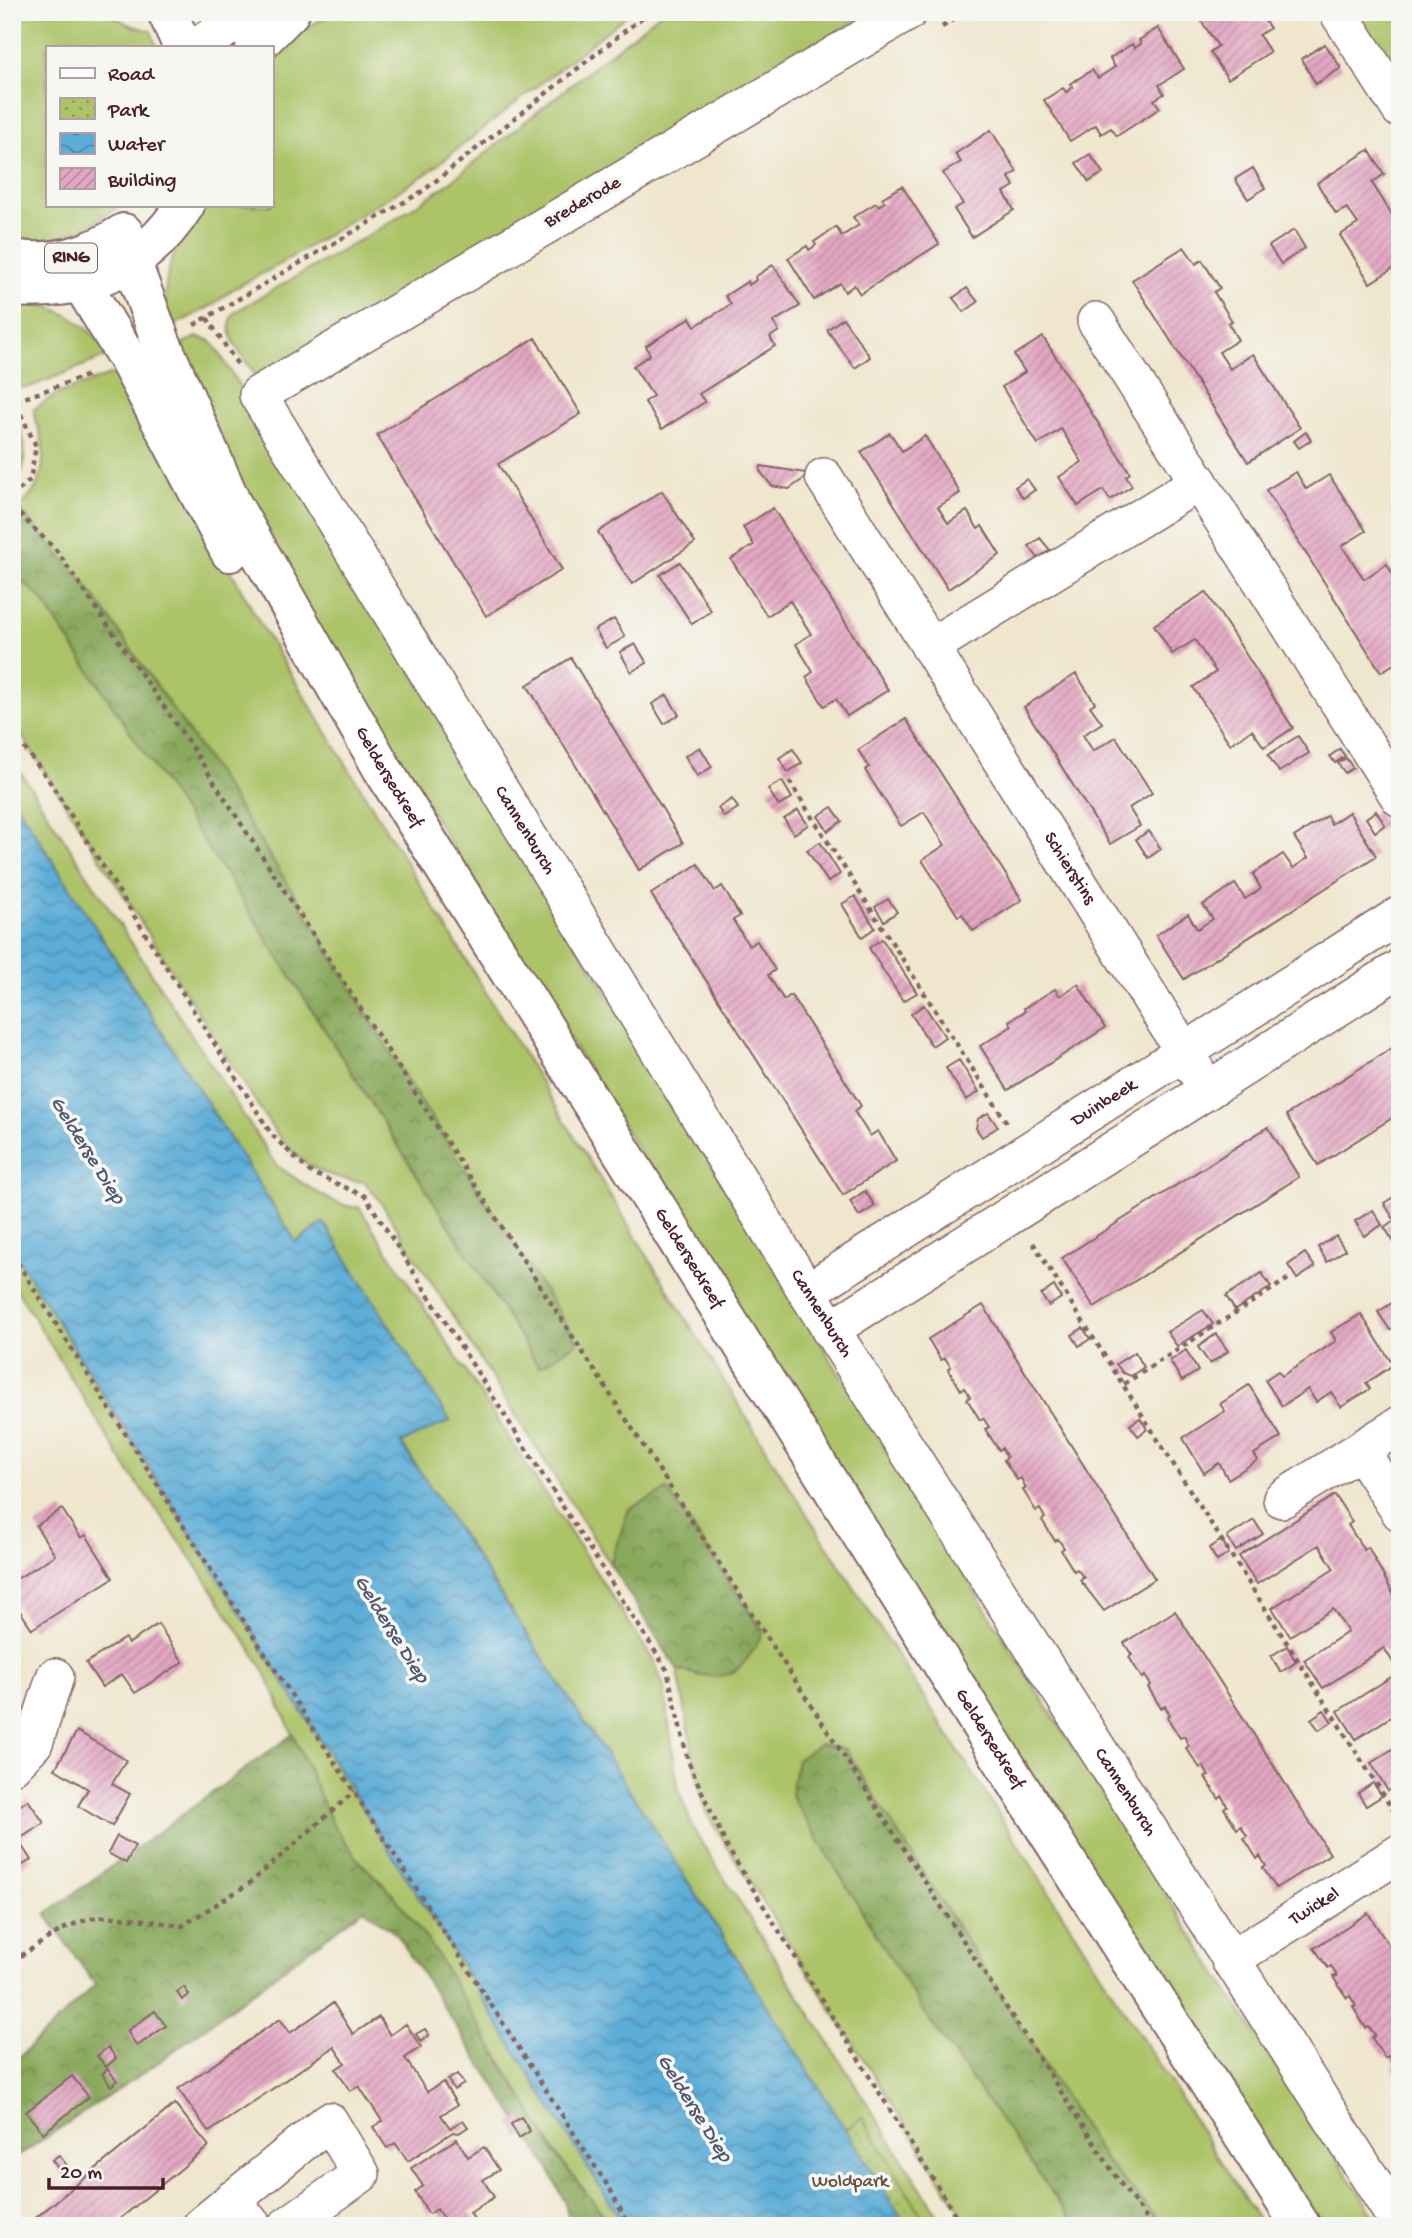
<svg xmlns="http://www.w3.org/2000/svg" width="1412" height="2238" font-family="'Gochi Hand',sans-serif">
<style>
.green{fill:#acc367;stroke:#7b7149;stroke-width:2}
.forest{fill:url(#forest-crowns);stroke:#6a6444;stroke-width:2}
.park{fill:url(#park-dots);stroke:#7b7149;stroke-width:2}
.water{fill:url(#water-waves);stroke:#536681;stroke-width:2}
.building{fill:url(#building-hatch)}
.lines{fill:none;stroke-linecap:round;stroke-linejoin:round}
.street-casing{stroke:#846564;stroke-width:40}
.secondary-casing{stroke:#846564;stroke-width:42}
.primary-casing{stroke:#846564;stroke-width:42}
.path{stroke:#846564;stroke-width:4.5;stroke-dasharray:5 5;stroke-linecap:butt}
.street{stroke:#fff;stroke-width:37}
.secondary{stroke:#fff;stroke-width:38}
.primary{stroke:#fff;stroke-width:38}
.labels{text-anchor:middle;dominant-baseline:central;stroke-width:7;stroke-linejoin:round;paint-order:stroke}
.shield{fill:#f6f6f2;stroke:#7e6067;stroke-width:2}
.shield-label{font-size:18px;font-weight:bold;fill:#4a1f2b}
.street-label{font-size:19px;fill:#4a1f2b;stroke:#f6f6f2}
.park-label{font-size:19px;fill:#67503d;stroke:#f6f6f2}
.water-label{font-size:21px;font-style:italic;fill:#515870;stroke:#f6f6f2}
</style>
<defs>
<pattern id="forest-crowns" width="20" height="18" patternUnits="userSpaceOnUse" patternTransform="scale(1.75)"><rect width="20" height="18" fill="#89a95c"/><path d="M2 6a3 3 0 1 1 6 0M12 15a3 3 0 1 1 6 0" fill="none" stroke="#72894c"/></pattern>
<pattern id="park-dots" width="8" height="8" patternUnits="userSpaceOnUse" patternTransform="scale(1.75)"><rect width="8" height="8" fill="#acc367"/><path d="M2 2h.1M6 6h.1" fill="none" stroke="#8e9e55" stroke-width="1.8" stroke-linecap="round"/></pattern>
<pattern id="water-waves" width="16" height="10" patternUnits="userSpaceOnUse" patternTransform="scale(1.75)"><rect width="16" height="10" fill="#5cadd7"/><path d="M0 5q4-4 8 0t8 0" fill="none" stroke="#4e8caf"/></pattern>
<pattern id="building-hatch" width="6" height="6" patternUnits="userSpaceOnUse" patternTransform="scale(1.75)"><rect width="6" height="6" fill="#e3a7c2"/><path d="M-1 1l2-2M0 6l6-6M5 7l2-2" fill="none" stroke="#ba879e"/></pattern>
</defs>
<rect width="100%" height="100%" fill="#f6f6f2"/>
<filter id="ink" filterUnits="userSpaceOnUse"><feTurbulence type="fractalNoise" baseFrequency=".0143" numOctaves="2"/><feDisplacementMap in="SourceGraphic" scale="14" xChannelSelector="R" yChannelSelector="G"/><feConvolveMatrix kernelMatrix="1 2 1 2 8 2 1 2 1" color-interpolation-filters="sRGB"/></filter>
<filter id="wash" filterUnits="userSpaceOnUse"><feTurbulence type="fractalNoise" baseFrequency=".00686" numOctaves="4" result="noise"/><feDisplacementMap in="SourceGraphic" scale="28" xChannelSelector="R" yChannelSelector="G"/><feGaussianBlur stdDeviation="1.57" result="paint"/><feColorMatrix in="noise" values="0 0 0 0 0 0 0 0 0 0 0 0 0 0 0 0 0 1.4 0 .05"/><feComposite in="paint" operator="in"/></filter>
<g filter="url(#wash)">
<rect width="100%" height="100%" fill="#efe6cd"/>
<g class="green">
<path d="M12 12H105L130 25 151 31 157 47H47V205H120C91 229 50 248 12 236Z"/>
<path d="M334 12H631L426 174 277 266 233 289 213 305 169 328C157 279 175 246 200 205H271V49Z"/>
<path d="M662 12H870L259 380C246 360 219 334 235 312L386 225 445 186Z"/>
<polygon points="1355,12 1400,12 1400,83"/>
<path d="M12 298C60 306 80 318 112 354L30 387 18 388 12 380Z"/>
<path d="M197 337 209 340 215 346C597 977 975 1610 1381 2226H1316L900 1579 243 504 176 346Z"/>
<path d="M121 371 262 627 778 1469 1262 2226H1159L1157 2218 1104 2159 845 1750 820 1744 921 2008 1076 2226H970L706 1813C693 1766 688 1717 677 1669L700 1676 763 1631 667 1490 629 1509 610 1564 378 1198 364 1182C318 1177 297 1162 271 1126L12 720V572L40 597 230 881 539 1367 577 1343 403 1074 295 895 201 750 85 583 18 508C40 492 48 463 41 436 39 427 33 419 34 409L57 394Z"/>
<path d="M12 410C28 440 30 465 12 494Z"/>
<path d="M12 759 276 1165C295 1178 337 1210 359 1207L655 1663 664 1688 678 1787 693 1829 945 2226H907L652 1825 401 1442 450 1421 323 1223 296 1242 12 797Z"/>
<polygon points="12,1249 625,2226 612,2226 558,2156 431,1945 392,1893 361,1863 333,1825 264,1670 193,1560 129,1472 12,1282"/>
</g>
<g class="forest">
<polygon points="18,508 85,583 201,750 295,895 403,1074 578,1342 539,1367 230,881 40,597 12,572 12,513"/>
<path d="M667 1490 763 1632C739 1678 728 1684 677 1669L610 1564 629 1509Z"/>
<polygon points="293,1734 333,1825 361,1863 392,1893 431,1945 557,2156 612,2226 570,2226 565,2202 549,2169 396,1934 364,1909 152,2067 12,2160 12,2064 95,1985 46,1914"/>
<polygon points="820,1744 845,1749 1104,2159 1157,2218 1159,2226 1076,2226 921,2008 791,1795 797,1760"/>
</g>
<polygon class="park" points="862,2117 928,2226 722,2226"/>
<polygon class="water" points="12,797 296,1242 324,1223 450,1421 401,1443 652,1825 907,2226 625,2226 12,1249"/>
<g id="blocks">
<g class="building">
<polygon points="1204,12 1272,12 1264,20 1270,28 1259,35 1270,52 1228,79 1210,52 1218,46 1198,16"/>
<polygon points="1158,28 1184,69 1159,85 1164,94 1154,100 1160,108 1117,136 1111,128 1101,134 1096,125 1070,141 1044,100 1063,88 1066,92 1073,87 1070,84 1092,70 1098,78 1115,67 1110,58 1132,44 1134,48 1141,44 1139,40"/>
<polygon points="1325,44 1341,68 1316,84 1301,59"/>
<polygon points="991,130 1017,172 1009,177 1014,186 1004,192 1014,210 972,237 954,209 963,204 943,173 961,162 955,154"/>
<polygon points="1369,150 1384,174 1372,183 1400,227 1400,264 1370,283 1340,235 1358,224 1347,208 1336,214 1317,183"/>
<polygon points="1090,154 1103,173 1089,182 1076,163"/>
<polygon points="1253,168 1265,188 1248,199 1235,179"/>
<polygon points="902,186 939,244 860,294 854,285 845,292 840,283 814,300 788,258 807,246 809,250 816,245 814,242 836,227 842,236 859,225 853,217 876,203 878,206 885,202 882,198"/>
<polygon points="1294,230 1305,248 1281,264 1269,246"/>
<polygon points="1184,247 1196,264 1202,260 1220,288 1214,292 1232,321 1228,323 1238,340 1219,352 1230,369 1253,354 1300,428 1248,462 1132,280"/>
<polygon points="773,265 800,306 773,322 779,331 770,337 775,346 699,394 705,402 662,429 645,402 653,396 633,366 650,355 646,346 690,318 695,326 722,310 731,304 725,296 748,281 749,285 756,280 755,277"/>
<polygon points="967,288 978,302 964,312 953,298"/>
<polygon points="843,318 870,357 855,368 827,330"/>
<polygon points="1043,337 1130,473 1126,476 1132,486 1110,500 1103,490 1078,506 1059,477 1082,462 1072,446 1061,429 1038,444 1002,387 1025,372 1014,355"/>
<polygon points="535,338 581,414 498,464 562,570 486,616 377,435"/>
<polygon points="1306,432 1311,440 1299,448 1294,441"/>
<polygon points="890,433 902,451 925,436 960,493 938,507 948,523 967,511 978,529 982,526 1000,555 948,589 861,452"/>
<polygon points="761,466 806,473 805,478 789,489 772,486 760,471"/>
<polygon points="1296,472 1306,489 1329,475 1366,531 1342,546 1364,579 1387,564 1400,586 1400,660 1381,672 1266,490"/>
<polygon points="1027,479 1035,490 1023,498 1015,487"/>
<polygon points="662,491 695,543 632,584 598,532"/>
<polygon points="773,508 888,690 847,716 836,699 824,706 806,677 813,672 796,644 811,634 790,601 767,616 731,559 754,545 743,527"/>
<polygon points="1040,538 1050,550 1038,558 1029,546"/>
<polygon points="680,562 711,611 692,624 660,575"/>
<polygon points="1206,592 1293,728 1264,747 1252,730 1230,744 1193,687 1216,672 1195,640 1172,654 1154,625"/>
<polygon points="614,619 625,637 606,648 595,630"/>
<polygon points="635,644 647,663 631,672 620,652"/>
<polygon points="571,658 683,843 639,870 527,685"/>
<polygon points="1076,674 1095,703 1090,706 1102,723 1083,735 1093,751 1116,737 1152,793 1129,808 1140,826 1110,844 1024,707"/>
<polygon points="667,695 679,715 664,724 652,704"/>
<polygon points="906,719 1022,900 973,931 962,914 958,916 922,860 945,845 924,812 901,826 865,770 869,767 858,750"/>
<polygon points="1298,736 1309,753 1279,772 1268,755"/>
<polygon points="700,747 712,767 697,776 685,756"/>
<polygon points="793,749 802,763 788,772 779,758"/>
<polygon points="1340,749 1345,756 1335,763 1330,756"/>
<polygon points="1346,758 1353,768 1345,773 1338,763"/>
<polygon points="782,781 792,798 779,806 768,789"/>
<polygon points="732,799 738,808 724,817 718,808"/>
<polygon points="832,807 842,821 828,831 818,816"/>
<polygon points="798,810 808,825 794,834 784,819"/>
<polygon points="1376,811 1385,825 1375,832 1366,818"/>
<polygon points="1349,812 1376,856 1184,979 1156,935 1188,914 1197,929 1213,919 1203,905 1235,884 1245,899 1261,889 1253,874 1283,854 1293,868 1308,858 1294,837 1327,816 1331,824"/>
<polygon points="1149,831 1161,849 1148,858 1136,839"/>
<polygon points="820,842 840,874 828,882 807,850"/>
<polygon points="698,864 715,891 722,886 740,916 733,920 749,946 757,941 775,970 768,975 784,1000 791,995 861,1106 854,1111 870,1136 878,1131 896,1161 843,1195 651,894"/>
<polygon points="855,896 875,928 862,937 842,904"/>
<polygon points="888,899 897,912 884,921 875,907"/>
<polygon points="882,939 917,993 903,1001 869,948"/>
<polygon points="1078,984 1105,1028 1008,1090 980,1046 1012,1026 1009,1021 1025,1011 1024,1008 1055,989 1060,996"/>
<polygon points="924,1005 945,1037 932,1046 911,1014"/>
<polygon points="1400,1043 1400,1113 1318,1165 1286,1115"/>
<polygon points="959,1060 979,1092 966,1100 946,1068"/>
<polygon points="988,1113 998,1127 982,1137 976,1128 978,1119"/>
<polygon points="1268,1127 1299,1177 1094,1307 1062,1258"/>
<polygon points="865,1191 875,1206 859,1216 850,1201"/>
<polygon points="1400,1193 1400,1214 1393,1218 1384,1203"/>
<polygon points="1373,1210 1382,1225 1364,1236 1355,1221"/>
<polygon points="1400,1217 1400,1238 1394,1242 1384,1227"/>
<polygon points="1336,1236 1345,1250 1327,1262 1318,1247"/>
<polygon points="1305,1253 1315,1267 1297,1279 1288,1265"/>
<polygon points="1262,1273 1271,1287 1235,1310 1226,1296"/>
<polygon points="1054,1286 1061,1298 1049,1306 1041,1295"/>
<polygon points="1392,1303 1395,1308 1400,1305 1400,1324 1390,1330 1378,1312"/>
<polygon points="983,1305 1155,1579 1104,1611 1080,1580 1084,1578 1077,1569 1074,1571 1061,1550 1064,1548 1058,1539 1055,1541 1042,1520 1045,1518 1040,1509 1036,1511 1023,1490 1026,1488 1021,1478 1017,1480 1004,1460 1007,1457 1002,1448 999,1450 985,1429 989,1427 983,1418 980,1420 967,1399 970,1397 964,1388 961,1390 948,1369 951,1367 945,1358 941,1360 928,1339"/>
<polygon points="1203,1310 1213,1324 1177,1346 1167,1332"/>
<polygon points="1361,1314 1393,1365 1366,1383 1370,1389 1341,1407 1331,1392 1316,1402 1308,1389 1282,1406 1265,1380 1278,1371 1282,1376 1336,1341 1331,1332"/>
<polygon points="1083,1328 1090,1339 1079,1346 1072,1335"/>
<polygon points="1216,1334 1228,1351 1210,1364 1198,1347"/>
<polygon points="1186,1350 1198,1371 1182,1381 1170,1361"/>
<polygon points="1135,1352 1144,1367 1131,1376 1123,1373 1116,1364"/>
<polygon points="1249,1385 1281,1437 1254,1454 1258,1460 1228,1479 1219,1463 1204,1473 1183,1438 1225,1411 1220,1404"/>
<polygon points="1140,1418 1147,1429 1138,1436 1130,1425"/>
<polygon points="1335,1495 1352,1522 1348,1525 1364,1550 1368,1547 1397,1601 1400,1599 1400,1711 1356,1739 1338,1711 1399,1672 1384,1648 1323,1688 1304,1660 1348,1632 1333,1609 1290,1636 1272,1608 1334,1569 1319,1545 1257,1584 1239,1556"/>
<polygon points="62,1509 81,1538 86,1535 113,1578 32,1629 12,1599 12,1582 55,1555 36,1526"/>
<polygon points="1254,1520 1263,1534 1236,1551 1227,1537"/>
<polygon points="1222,1540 1229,1553 1217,1561 1209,1548"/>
<polygon points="1175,1611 1330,1854 1276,1888 1263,1868 1266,1866 1260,1856 1257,1859 1244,1838 1247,1836 1241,1826 1237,1829 1224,1808 1227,1806 1222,1796 1219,1799 1205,1777 1209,1776 1203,1766 1200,1768 1186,1748 1189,1746 1184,1736 1180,1738 1167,1717 1170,1715 1165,1706 1161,1708 1148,1687 1151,1685 1145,1676 1142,1678 1129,1657 1132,1655 1124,1643"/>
<polygon points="158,1624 183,1662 135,1693 122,1674 102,1687 86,1663 125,1638 128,1644"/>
<polygon points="1287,1646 1296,1662 1281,1672 1271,1656"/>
<polygon points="1324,1710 1332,1722 1319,1730 1311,1719"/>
<polygon points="77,1731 126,1760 112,1784 130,1794 112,1826 78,1806 88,1789 55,1769"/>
<polygon points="1400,1744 1400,1784 1388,1791 1371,1763"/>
<polygon points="1373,1783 1382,1796 1366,1806 1358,1793"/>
<polygon points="28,1800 44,1823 18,1840 31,1860 13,1871 12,1811"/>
<polygon points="117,1836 135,1846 126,1863 108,1853"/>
<polygon points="1368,1913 1400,1963 1400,2074 1392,2069 1395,2065 1388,2056 1385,2058 1372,2038 1375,2035 1369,2027 1366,2028 1353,2007 1356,2006 1350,1996 1347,1998 1333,1977 1337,1976 1331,1966 1328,1968 1314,1948"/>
<polygon points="184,1987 189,1995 182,2000 177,1992"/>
<polygon points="333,2003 353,2034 379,2017 390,2035 406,2024 421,2047 405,2058 427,2092 443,2082 457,2105 441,2115 450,2128 463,2120 468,2127 459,2133 453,2132 408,2161 395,2143 387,2148 373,2127 382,2121 359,2086 350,2091 336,2069 345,2063 334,2047 209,2132 178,2089 280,2019 290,2033"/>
<polygon points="155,2011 166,2026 137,2046 127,2031"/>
<polygon points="425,2029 429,2035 421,2042 416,2034"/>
<polygon points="108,2047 116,2058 106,2067 97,2056"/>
<polygon points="108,2069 117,2081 111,2086 102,2074"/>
<polygon points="457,2074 464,2084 454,2090 448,2080"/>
<polygon points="72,2076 89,2097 43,2133 26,2112"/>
<polygon points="175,2104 209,2146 111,2226 36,2226 32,2221"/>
<polygon points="521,2117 530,2131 519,2138 511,2124"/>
<polygon points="457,2139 468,2157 484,2147 499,2170 483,2180 494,2197 470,2213 479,2226 448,2226 437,2209 429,2214 415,2192 423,2186 411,2168"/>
<polygon points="59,2155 69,2168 62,2174 52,2160"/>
</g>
</g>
</g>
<g filter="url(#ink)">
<use href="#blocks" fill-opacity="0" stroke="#846564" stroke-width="2"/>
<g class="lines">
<defs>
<g id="street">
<path id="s1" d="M908 12 258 395 807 1292 1400 2225"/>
<polyline points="1338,12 1400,109"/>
<polyline points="1096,321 1400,798"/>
<path id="s2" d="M824 477 1208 1090"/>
<polyline points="930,647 1199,482"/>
<path id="s3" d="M807 1292 1400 915"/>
<polyline points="830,1330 1400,968"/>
<polyline points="1360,1450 1400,1512"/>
<polyline points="1282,1499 1400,1425"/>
<polyline points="12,1766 34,1743 55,1677"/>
<path id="s4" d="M1230 1960 1400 1853"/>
<polyline points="231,2200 253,2226"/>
<polyline points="201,2226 329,2121 361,2174 287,2226"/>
</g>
<g id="secondary">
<path id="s5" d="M131 260 161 342 232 504 382 768 1033 1809 1301 2226"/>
<polyline points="82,284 128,359 230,552"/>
</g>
<g id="primary">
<polyline points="167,12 183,47"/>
<polyline points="198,47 249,12"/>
<polyline points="255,47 290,12"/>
<path d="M12 259C54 266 89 256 124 233"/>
<path d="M12 287C85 292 144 270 185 205"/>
</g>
</defs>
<use href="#street" class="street-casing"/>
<use href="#secondary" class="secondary-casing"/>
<use href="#primary" class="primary-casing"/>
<g class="path">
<polyline points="942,27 966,12"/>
<polyline points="207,318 238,365"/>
<polyline points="194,325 423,191 649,12"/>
<polyline points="12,396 36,446 30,480 12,497"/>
<polyline points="16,401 91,374"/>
<polyline points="12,507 56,550 189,743 1118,2180 1152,2226"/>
<polyline points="12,732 48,779 272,1135 310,1172 365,1196 667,1670 688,1761 727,1847 962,2226"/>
<polyline points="789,781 1007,1123"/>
<polyline points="1033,1243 1398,1818"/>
<polyline points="12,1254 220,1584 611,2191 629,2226"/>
<polyline points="1124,1384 1288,1279"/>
<path d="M12 1961C37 1947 61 1926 89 1919 117 1913 154 1922 182 1926L250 1883 355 1791"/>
</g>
<use href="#street" class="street"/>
<use href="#secondary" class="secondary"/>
<use href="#primary" class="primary"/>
</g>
</g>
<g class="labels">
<rect class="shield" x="45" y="243.5" width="52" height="29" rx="5"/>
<g class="shield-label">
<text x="71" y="258">RING</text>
</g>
<g class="street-label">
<text transform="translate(583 203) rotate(-30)">Brederode</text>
<text stroke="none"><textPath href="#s5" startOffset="579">Geldersedreef</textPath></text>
<text stroke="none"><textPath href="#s1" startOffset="1265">Cannenburch</textPath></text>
<text stroke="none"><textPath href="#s2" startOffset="462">Schierstins</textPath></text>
<text stroke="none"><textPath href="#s3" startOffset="352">Duinbeek</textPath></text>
<text stroke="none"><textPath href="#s5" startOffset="1146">Geldersedreef</textPath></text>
<text stroke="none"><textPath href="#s1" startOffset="1832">Cannenburch</textPath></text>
<text stroke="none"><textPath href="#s5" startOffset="1713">Geldersedreef</textPath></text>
<text stroke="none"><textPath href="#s1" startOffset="2399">Cannenburch</textPath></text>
<text stroke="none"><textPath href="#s4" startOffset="100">Twickel</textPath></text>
</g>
<g class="park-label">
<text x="850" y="2182">Woldpark</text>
</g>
<g class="water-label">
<text transform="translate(86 1151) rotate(58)">Gelderse Diep</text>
<text transform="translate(390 1630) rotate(58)">Gelderse Diep</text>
<text transform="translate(693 2109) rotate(58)">Gelderse Diep</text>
</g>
</g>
<rect width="1412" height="2238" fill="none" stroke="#f6f6f2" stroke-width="42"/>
<rect x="46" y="46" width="228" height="161" fill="#f6f6f2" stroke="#b1a0a2" stroke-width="2"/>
<rect x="60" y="68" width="35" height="10" fill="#ffffff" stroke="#b1a0a2" stroke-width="2"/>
<text x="108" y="80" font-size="21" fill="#4a1f2b">Road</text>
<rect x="60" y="98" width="35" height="21" fill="url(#park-dots)" stroke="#b1a0a2" stroke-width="2"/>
<text x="108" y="116" font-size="21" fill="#4a1f2b">Park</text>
<rect x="60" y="133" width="35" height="21" fill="url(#water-waves)" stroke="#b1a0a2" stroke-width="2"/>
<text x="108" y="150" font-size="21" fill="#4a1f2b">Water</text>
<rect x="60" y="168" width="35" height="21" fill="url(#building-hatch)" stroke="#b1a0a2" stroke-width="2"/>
<text x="108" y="186" font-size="21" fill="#4a1f2b">Building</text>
<path d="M49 2178v10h114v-10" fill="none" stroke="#4a1f2b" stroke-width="3.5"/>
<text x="60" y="2178" font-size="21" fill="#4a1f2b" stroke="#f6f6f2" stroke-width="5" paint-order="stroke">20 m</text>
</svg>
